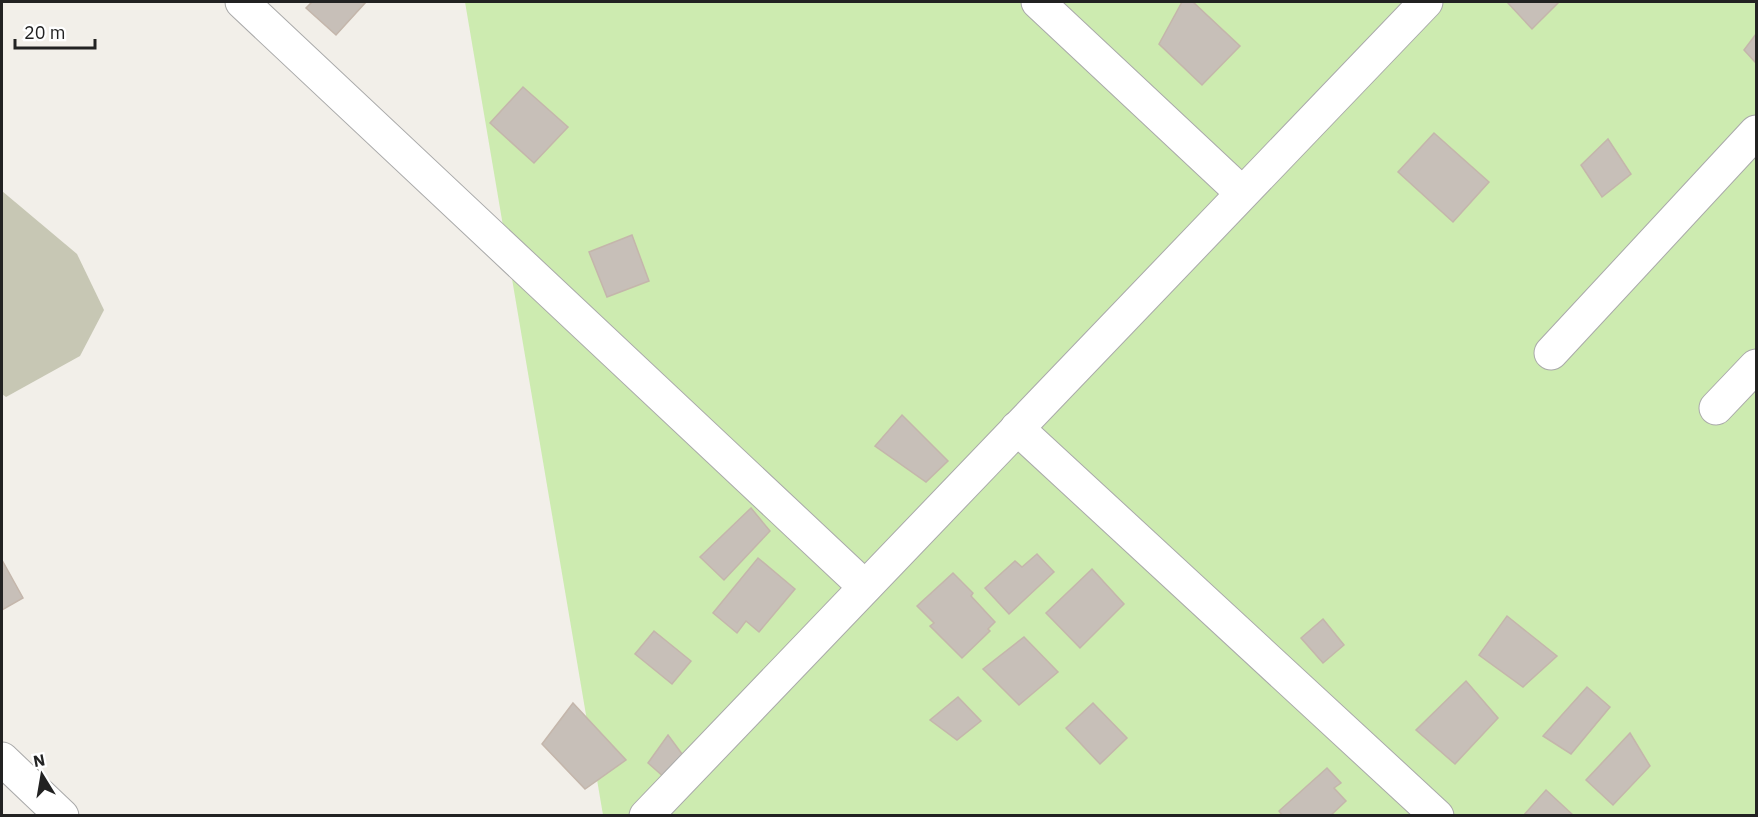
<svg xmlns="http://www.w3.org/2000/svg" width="1758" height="817" font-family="'IBM Plex Sans',sans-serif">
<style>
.construction{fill:#c7c7b4}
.grass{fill:#cdebb0}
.building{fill:#c7bfb8;stroke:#c4b6ab;stroke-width:1.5}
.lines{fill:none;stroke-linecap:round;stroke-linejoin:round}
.minor-casing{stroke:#a9a9a9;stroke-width:35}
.minor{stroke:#fff;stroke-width:33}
</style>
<rect width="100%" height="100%" fill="#f2efe9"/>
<polygon class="construction" points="2,191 77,254 104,310 80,356 6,397 2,394"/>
<polygon class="grass" points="465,2 1756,2 1756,815 603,815"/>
<g class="building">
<polygon points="312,2 366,2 336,35 306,8"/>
<polygon points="1182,2 1193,2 1240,46 1202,85 1159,44"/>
<polygon points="1507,2 1559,2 1532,29"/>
<polygon points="1756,34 1756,63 1744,50"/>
<polygon points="523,87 568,127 534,163 490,123"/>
<polygon points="1434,133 1489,182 1453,222 1398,172"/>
<polygon points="1608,139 1631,174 1602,197 1581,165"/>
<polygon points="632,235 649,281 607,297 589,252"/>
<polygon points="902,415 948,461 926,482 875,446"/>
<polygon points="751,508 770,531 724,580 700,557"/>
<polygon points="1037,554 1054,572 1009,614 985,588 1015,561 1022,567"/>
<polygon points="758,558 795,589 759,632 746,621 737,633 713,613"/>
<polygon points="2,560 23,598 2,610"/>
<polygon points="1092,569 1124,604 1080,648 1046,613"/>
<polygon points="953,573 973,593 971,596 995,622 988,629 990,631 962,658 930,626 934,623 917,606"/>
<polygon points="1507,616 1557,656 1523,687 1479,655"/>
<polygon points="1323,619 1344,645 1323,663 1301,638"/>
<polygon points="654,631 691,661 672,684 635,654"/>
<polygon points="1024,637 1058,672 1019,705 983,669"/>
<polygon points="1466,681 1498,718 1455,764 1416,730"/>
<polygon points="1587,687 1610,707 1571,754 1543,736"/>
<polygon points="958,697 981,721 957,740 930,720"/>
<polygon points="573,703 626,760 585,789 542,744"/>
<polygon points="1093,703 1127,738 1100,764 1066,728"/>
<polygon points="1630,733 1650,766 1613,805 1586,780"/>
<polygon points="668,735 685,758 665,778 648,763"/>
<polygon points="1327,768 1341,783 1334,788 1346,801 1330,816 1283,816 1279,811"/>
<polygon points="1546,790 1574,816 1523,816"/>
</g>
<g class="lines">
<defs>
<g id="minor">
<polyline points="242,2 865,587"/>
<polyline points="1038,2 1242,193"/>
<polyline points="1551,353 1756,132"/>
<polyline points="1716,408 1756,366"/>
<polyline points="1017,428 1437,816"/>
<polyline points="2,759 62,816"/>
<polyline points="646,816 1426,2"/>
</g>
</defs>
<use href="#minor" class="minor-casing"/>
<use href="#minor" class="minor"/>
</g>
<rect width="1758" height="817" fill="none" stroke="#222222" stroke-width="6"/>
<g transform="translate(42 775) rotate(349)" stroke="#ffffff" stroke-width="4.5" paint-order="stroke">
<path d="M0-4.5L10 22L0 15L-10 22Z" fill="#222222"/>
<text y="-9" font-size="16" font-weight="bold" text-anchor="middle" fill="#222222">N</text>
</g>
<path d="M15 39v9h80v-9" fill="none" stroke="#222222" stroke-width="3"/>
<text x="24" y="39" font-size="18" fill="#222222" stroke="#ffffff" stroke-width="4.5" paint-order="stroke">20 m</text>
</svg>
